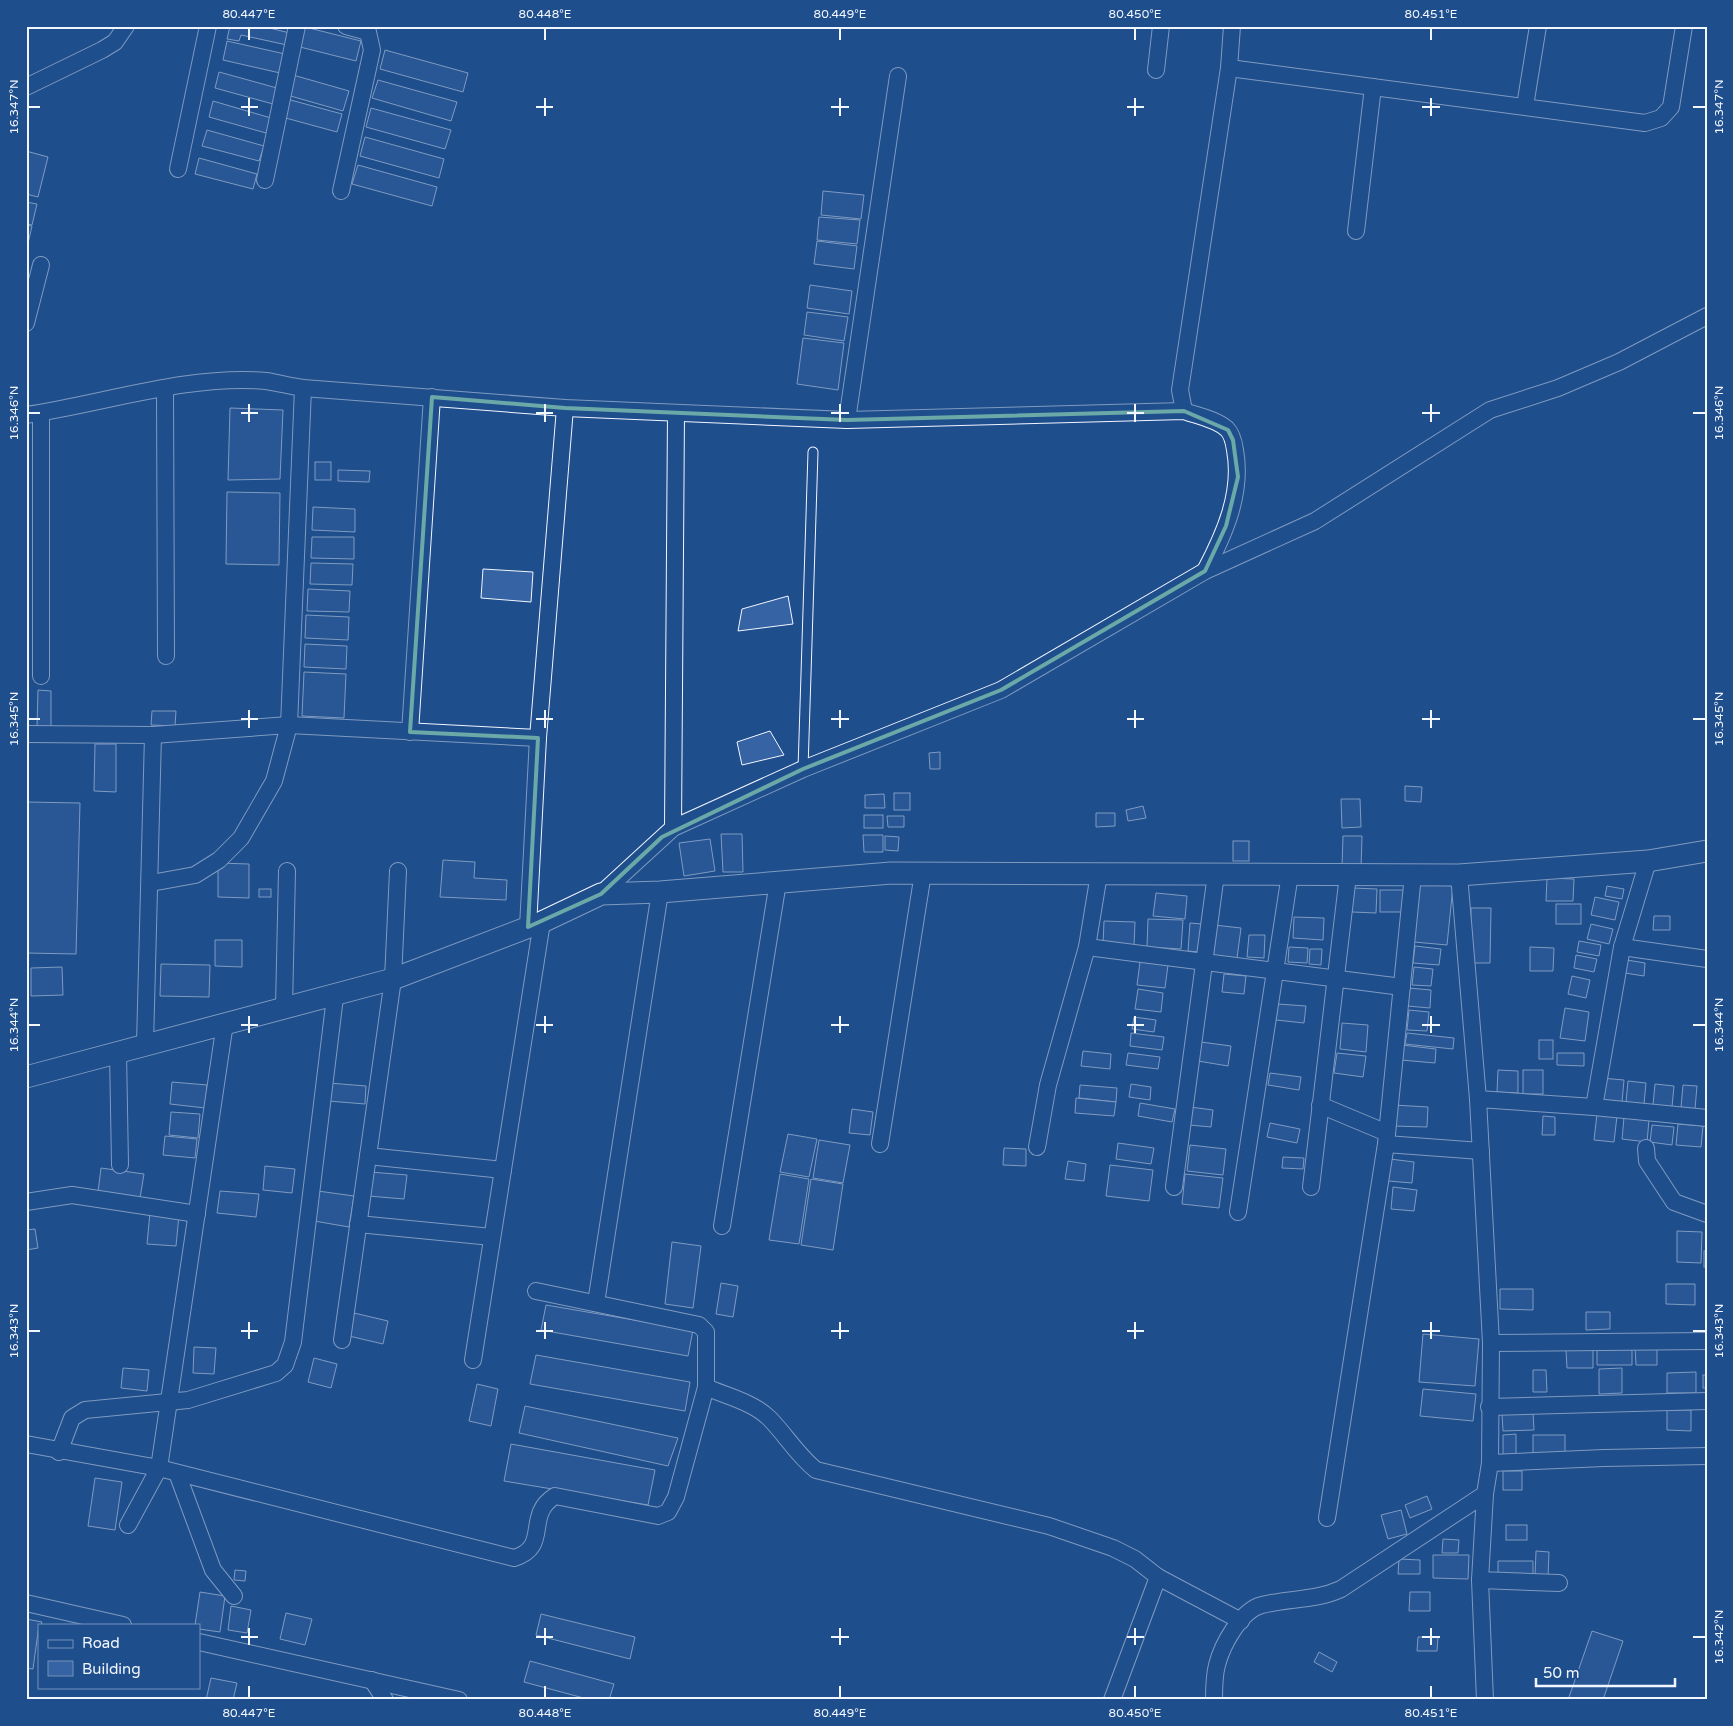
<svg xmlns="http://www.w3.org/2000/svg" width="1733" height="1726" font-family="'Varela Round',sans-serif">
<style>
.building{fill:#3563a3;stroke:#f2f6ff}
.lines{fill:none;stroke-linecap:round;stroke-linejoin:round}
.service-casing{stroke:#f2f6ff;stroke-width:11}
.minor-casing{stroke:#f2f6ff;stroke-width:18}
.tertiary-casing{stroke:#f2f6ff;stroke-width:23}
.service{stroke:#1f4e8c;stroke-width:9}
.minor{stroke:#1f4e8c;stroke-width:16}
.tertiary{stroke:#1f4e8c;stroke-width:21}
.marked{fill:none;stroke:#6aa9a8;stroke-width:4;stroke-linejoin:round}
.ticks{fill:none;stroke:#f2f6ff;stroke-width:2}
.neatline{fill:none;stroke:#f2f6ff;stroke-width:2}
.ticks-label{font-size:12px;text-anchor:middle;fill:#f2f6ff}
</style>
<rect width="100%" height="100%" fill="#1f4e8c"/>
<g class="building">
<polygon points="230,26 261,26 290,33 287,45 241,35 239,41 227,39"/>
<polygon points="305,27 361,41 356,61 300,47"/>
<polygon points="227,41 285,54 280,73 223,60"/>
<polygon points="385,50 468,73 463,92 380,69"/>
<polygon points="219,72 277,88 273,104 215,88"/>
<polygon points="293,75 349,91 343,111 287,95"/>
<polygon points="378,80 457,102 451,121 372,98"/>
<polygon points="287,99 342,114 337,132 282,117"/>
<polygon points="213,101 271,118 266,133 209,117"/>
<polygon points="371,108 451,130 445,149 366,127"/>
<polygon points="207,130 264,146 259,161 202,146"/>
<polygon points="365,137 444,159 439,178 360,156"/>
<polygon points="26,151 48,157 38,197 26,194"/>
<polygon points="199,158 257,174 253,189 195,174"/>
<polygon points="358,165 437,187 432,206 352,184"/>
<polygon points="823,191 864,195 861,219 821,215"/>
<polygon points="26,202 37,204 32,225 26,224"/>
<polygon points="819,217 860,220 857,244 817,240"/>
<polygon points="26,225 32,226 27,248 26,248"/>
<polygon points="817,241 857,246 854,269 814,264"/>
<polygon points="810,285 852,291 849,314 807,308"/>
<polygon points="807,312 848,317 844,341 804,335"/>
<polygon points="803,338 844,343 838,390 797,384"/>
<polygon points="230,408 283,410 280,479 228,480"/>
<rect x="315" y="462" width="16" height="18"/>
<polygon points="338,470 370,471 369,482 338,481"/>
<polygon points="227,492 280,493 279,565 226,564"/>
<polygon points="313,507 355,509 355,532 312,530"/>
<polygon points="312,537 354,537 354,559 311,558"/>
<polygon points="311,563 353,564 352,585 310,584"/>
<polygon points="483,569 533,572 531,602 481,598"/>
<polygon points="308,589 350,591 349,612 307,611"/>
<polygon points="788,596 793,624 738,631 742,609"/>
<polygon points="306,615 349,617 348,640 305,638"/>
<polygon points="305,644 347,646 346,669 304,667"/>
<polygon points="304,672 346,674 344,718 302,716"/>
<polygon points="38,690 51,691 51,727 37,727"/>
<polygon points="152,711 176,711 175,726 151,725"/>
<polygon points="770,731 784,755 742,765 737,742"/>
<polygon points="95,744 116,744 116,792 94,791"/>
<polygon points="940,752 940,769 930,769 929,753"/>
<polygon points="1405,786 1422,787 1421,802 1405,801"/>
<rect x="894" y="793" width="16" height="17"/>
<polygon points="884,794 885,808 865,808 865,795"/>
<polygon points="1341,799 1360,799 1361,827 1342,828"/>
<polygon points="26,802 80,803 76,954 26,953"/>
<polygon points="1143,806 1146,818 1128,821 1126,810"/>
<polygon points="1096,813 1115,813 1115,826 1096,827"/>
<rect x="864" y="815" width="19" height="13"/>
<polygon points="887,816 904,816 904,827 888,827"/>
<polygon points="721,834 742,834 743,872 723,872"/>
<polygon points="863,835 883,835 883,852 864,852"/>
<polygon points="885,836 899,837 898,851 885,850"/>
<polygon points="1343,836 1362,836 1361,868 1342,867"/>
<polygon points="710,839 715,871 684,876 679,843"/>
<rect x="1233" y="841" width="16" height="20"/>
<polygon points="443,860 475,862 474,878 507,880 506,900 440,897"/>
<polygon points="218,863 249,864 249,898 218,897"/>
<polygon points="1547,878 1574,879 1573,901 1546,901"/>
<polygon points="1420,883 1453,886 1447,945 1414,942"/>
<polygon points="1607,886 1624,889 1622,899 1605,896"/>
<polygon points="1353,888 1377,889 1376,913 1352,912"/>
<rect x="259" y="889" width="12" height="8"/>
<rect x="1380" y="890" width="24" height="22"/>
<polygon points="1156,893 1187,896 1185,919 1153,916"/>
<polygon points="1595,897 1619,902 1615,920 1591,915"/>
<rect x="1556" y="904" width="25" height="20"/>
<polygon points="1471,908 1491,908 1490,963 1470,963"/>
<polygon points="1654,916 1670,916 1670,930 1653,930"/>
<polygon points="1294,917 1324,918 1323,940 1293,938"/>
<polygon points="1148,919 1183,920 1181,949 1147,947"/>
<polygon points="1104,921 1135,922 1134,946 1103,945"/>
<polygon points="1190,923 1202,924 1200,952 1188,951"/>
<polygon points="1591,924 1613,929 1609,944 1587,939"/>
<polygon points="1214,925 1241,928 1237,958 1210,955"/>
<polygon points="1249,935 1265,935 1264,958 1247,957"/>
<polygon points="215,940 242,940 242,967 215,966"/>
<polygon points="1579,941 1601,945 1599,956 1577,952"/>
<polygon points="1415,946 1441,949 1439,965 1413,963"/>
<polygon points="1289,947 1308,948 1307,963 1288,962"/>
<polygon points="1530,947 1554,948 1553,971 1530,971"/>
<polygon points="1310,949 1322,949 1321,965 1309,964"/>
<polygon points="1576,955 1597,959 1594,972 1574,968"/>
<polygon points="1627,960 1645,963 1644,976 1625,973"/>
<polygon points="1140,962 1168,965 1165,988 1137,985"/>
<polygon points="161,964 210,965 209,997 160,996"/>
<polygon points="62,967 63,995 31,996 31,968"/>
<polygon points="1414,967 1433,969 1431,986 1412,985"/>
<polygon points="1224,974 1246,976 1244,994 1222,992"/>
<polygon points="1572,976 1590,980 1586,998 1568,994"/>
<polygon points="1409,988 1431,990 1430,1008 1407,1006"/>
<polygon points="1138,989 1163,993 1161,1012 1135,1009"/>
<polygon points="1278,1004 1306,1006 1304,1023 1276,1020"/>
<polygon points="1565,1008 1589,1012 1585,1041 1560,1038"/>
<polygon points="1409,1010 1429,1012 1427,1031 1407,1030"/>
<polygon points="1134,1017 1156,1020 1154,1032 1132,1029"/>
<polygon points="1342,1023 1368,1025 1366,1052 1340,1049"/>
<polygon points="1131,1033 1164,1037 1162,1050 1130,1046"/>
<polygon points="1407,1033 1454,1038 1453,1049 1405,1044"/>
<rect x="1539" y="1040" width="14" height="19"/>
<polygon points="1201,1042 1231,1046 1228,1066 1198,1061"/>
<polygon points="1402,1045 1436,1049 1435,1063 1401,1060"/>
<polygon points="1083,1051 1111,1054 1110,1069 1081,1066"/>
<polygon points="1128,1053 1160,1057 1158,1069 1126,1065"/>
<polygon points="1337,1053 1366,1056 1363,1077 1334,1073"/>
<polygon points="1557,1053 1584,1053 1584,1066 1557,1065"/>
<polygon points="1498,1070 1518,1071 1518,1093 1497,1092"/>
<rect x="1523" y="1070" width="20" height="24"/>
<polygon points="1270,1073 1301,1077 1299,1090 1268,1085"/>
<polygon points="1601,1078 1624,1080 1622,1102 1599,1100"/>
<polygon points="1628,1081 1646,1083 1644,1104 1626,1102"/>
<polygon points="172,1082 207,1085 205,1108 170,1104"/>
<polygon points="329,1083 366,1086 365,1104 328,1101"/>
<polygon points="1131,1084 1151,1087 1150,1100 1129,1097"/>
<polygon points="1655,1084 1674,1086 1672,1107 1653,1105"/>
<polygon points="1080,1085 1117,1088 1116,1102 1079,1098"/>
<polygon points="1683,1085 1697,1086 1695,1109 1681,1107"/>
<polygon points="1076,1098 1116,1102 1114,1116 1075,1113"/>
<polygon points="1140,1103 1175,1109 1172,1122 1138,1116"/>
<polygon points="1394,1105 1428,1107 1427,1127 1393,1126"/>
<polygon points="1190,1107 1213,1110 1211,1127 1189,1125"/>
<polygon points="852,1109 873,1112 870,1135 849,1133"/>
<polygon points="171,1112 200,1114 198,1138 169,1135"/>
<polygon points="1597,1114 1617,1116 1614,1142 1594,1140"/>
<polygon points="1543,1116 1555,1117 1555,1135 1542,1135"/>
<polygon points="1624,1117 1649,1120 1647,1142 1622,1139"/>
<polygon points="1270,1123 1300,1129 1297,1143 1267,1137"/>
<polygon points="1678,1124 1703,1126 1701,1147 1676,1145"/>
<polygon points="1652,1125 1674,1127 1672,1145 1650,1142"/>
<polygon points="788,1134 817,1139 809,1177 780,1172"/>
<polygon points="165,1136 197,1139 195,1158 163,1155"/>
<polygon points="819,1140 850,1145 843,1183 813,1178"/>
<polygon points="1118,1143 1154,1148 1151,1164 1116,1159"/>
<polygon points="1190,1145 1226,1149 1223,1175 1187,1171"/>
<polygon points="1004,1148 1026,1149 1026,1166 1003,1165"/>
<polygon points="1283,1157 1304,1158 1303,1169 1282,1168"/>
<polygon points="1390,1159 1414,1162 1412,1183 1388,1181"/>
<polygon points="1068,1161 1086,1164 1084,1181 1065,1179"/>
<polygon points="1110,1165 1153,1170 1149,1201 1106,1196"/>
<polygon points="265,1166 295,1169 292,1193 263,1190"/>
<polygon points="101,1168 144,1174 140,1198 98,1192"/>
<polygon points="370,1172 407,1175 404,1199 368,1196"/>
<polygon points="780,1174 809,1179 799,1244 769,1240"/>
<polygon points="1185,1174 1223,1178 1219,1208 1182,1204"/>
<polygon points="811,1179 843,1184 833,1250 801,1245"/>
<polygon points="1393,1187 1417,1190 1414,1211 1391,1209"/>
<polygon points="220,1191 259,1194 256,1217 217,1213"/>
<polygon points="318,1191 354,1196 349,1227 314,1221"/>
<polygon points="150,1212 179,1215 176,1246 147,1244"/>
<polygon points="35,1229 38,1248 26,1250 26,1230"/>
<polygon points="1677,1231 1702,1232 1701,1263 1677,1262"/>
<polygon points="672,1242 701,1246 693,1308 665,1304"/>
<rect x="1704" y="1251" width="3" height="16"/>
<polygon points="721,1283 738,1286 733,1317 716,1314"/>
<polygon points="1666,1284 1695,1284 1695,1305 1666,1304"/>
<polygon points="1500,1289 1533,1289 1533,1310 1500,1309"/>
<polygon points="546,1305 693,1330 688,1356 541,1330"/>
<polygon points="1586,1312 1610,1312 1610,1329 1586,1330"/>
<polygon points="354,1313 388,1321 383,1344 349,1336"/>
<polygon points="1423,1334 1479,1339 1475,1386 1419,1382"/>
<polygon points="1632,1346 1632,1365 1597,1365 1597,1347"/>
<polygon points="194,1347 216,1348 214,1374 193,1373"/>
<polygon points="1635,1347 1657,1347 1657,1365 1636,1365"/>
<polygon points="1566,1350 1593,1350 1593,1368 1567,1368"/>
<polygon points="536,1355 690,1382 685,1411 530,1384"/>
<polygon points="314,1358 337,1364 331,1388 308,1382"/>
<polygon points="123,1368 149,1370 147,1391 121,1388"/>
<polygon points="1622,1368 1622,1393 1599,1394 1599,1369"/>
<polygon points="1533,1370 1546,1370 1547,1392 1533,1392"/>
<polygon points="1696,1372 1696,1393 1667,1393 1667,1373"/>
<rect x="1703" y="1375" width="4" height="13"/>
<polygon points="477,1384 498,1389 491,1426 469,1421"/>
<polygon points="1423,1389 1476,1394 1473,1421 1420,1416"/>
<polygon points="525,1406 678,1438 668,1466 519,1433"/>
<polygon points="1667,1410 1691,1410 1691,1431 1667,1430"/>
<polygon points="1533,1412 1534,1430 1503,1431 1502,1414"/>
<polygon points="1516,1434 1516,1454 1503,1455 1503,1435"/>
<rect x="1533" y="1435" width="32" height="21"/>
<polygon points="511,1444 655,1470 648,1505 504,1481"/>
<rect x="1503" y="1471" width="19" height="19"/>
<polygon points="95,1478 122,1482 115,1530 88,1526"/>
<polygon points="1427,1496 1432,1509 1410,1518 1405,1505"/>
<polygon points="1401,1510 1407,1534 1388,1539 1381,1515"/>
<rect x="1506" y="1525" width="21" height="15"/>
<polygon points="1443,1539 1459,1540 1458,1553 1442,1553"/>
<polygon points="1536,1551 1549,1552 1548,1577 1535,1576"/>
<polygon points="1433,1555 1469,1555 1468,1579 1433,1578"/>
<polygon points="1399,1559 1420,1560 1420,1574 1398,1574"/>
<polygon points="1498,1561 1533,1561 1533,1575 1498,1574"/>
<polygon points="235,1570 246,1571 245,1581 234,1580"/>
<polygon points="200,1592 225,1596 220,1632 199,1629 199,1625 195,1625"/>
<polygon points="1410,1592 1430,1592 1430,1611 1409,1611"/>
<polygon points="231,1606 251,1610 247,1633 228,1630"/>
<polygon points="286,1613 312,1619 305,1645 280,1639"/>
<polygon points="541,1614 635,1637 630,1659 536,1635"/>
<polygon points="26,1619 42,1622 41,1625 39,1625 33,1669 26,1668"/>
<polygon points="1592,1631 1623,1641 1603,1700 1568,1700"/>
<polygon points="1418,1637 1438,1637 1437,1651 1417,1651"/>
<polygon points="1319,1652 1337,1662 1332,1672 1314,1662"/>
<polygon points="530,1661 614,1684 609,1700 591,1700 524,1682"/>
<polygon points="211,1678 237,1683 233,1700 206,1700"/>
</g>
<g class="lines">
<defs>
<polyline id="service" points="803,769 813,452"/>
<g id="minor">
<polyline points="1229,68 1645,123 1661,118 1671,107 1684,26"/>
<polyline points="1156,70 1161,26"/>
<polyline points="26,87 102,50 115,42 126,26"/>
<polyline points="1525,106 1538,26"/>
<polyline points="178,169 208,26"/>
<polyline points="265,180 297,26"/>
<polyline points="341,191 372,50 368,32 346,26"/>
<polyline points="1356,231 1373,87"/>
<polyline points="26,323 41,265"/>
<polyline points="165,389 166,656"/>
<polyline points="1184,411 1180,390 1229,68 1232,26"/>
<polyline points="41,413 41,676"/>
<path d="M26 415C102 404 189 374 266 381 278 383 291 386 303 388L565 408 847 420 1184 411C1198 416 1216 419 1227 429 1232 434 1234 443 1235 450 1243 493 1224 535 1205 571"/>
<polyline points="847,420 898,76"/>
<polyline points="410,732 432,397"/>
<polyline points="26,734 153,735 289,725 538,738"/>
<polyline points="673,828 676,413"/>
<polyline points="151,883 195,875 219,860 241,838 274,781 289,725 303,388"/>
<polyline points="601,894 673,828 803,769 1001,690 1205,571 1315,521 1490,410 1558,388 1619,362 1707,316"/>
<polyline points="528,927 538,738 565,408"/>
<polyline points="1087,947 1402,987"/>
<polyline points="1622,947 1707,959"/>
<polyline points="284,1007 287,871"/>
<polyline points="145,1044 153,735"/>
<polyline points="118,1052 120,1165"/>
<polyline points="1478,1099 1594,1107 1707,1118"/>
<polyline points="1320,1105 1387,1133"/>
<polyline points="1594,1107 1622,947 1648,861"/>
<polyline points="880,1144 923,873"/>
<polyline points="1386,1144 1481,1151"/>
<polyline points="1037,1147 1048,1085 1087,947 1099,874"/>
<polyline points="1646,1148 1647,1161 1674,1202 1707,1214"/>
<polyline points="368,1156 503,1170"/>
<polyline points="1174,1187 1216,874"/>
<polyline points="1311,1187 1348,875"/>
<polyline points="26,1202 72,1195 197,1214"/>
<polyline points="1238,1212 1290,874"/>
<polyline points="358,1224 492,1237"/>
<polyline points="722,1226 778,882"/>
<polyline points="596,1303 660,892"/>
<polyline points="342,1340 393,979 398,871"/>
<polyline points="1491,1343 1707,1341"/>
<polyline points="473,1360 542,922"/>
<path d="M706 1387C726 1396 753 1402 769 1418 786 1435 797 1455 816 1470L1049 1526 1113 1548 1135 1559 1158 1577 1241 1621"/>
<polyline points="1489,1407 1707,1401"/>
<path d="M26 1444 159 1468 514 1558C551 1547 524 1515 555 1496L658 1516 668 1512 676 1497 706 1387V1332L699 1325 536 1291"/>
<polyline points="59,1452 72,1418 85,1410 188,1400 276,1373 285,1365 293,1342 335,997"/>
<polyline points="1490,1463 1604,1458 1707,1456"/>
<polyline points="177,1473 213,1570 234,1596"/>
<polyline points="1485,1494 1480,1580 1559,1583"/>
<polyline points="1327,1518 1386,1144 1413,875"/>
<polyline points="128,1525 159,1468 225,1023"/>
<polyline points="1480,1580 1485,1700"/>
<polyline points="26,1603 123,1625"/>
<polyline points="199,1642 459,1700"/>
<polyline points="372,1680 385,1700"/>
<polyline points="1112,1700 1158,1577"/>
<path d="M1214 1700C1214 1688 1214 1676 1217 1665 1222 1645 1241 1610 1262 1605 1289 1598 1315 1601 1341 1589L1485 1494 1490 1463 1491 1343 1478 1099 1459 875"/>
</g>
<polyline id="tertiary" points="26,1077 393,979 542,922 601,894 660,892 891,873 1459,875 1648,861 1707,851"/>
</defs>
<use href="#service" class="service-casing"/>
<use href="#minor" class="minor-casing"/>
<use href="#tertiary" class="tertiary-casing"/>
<use href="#service" class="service"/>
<use href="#minor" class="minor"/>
<use href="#tertiary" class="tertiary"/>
</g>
<path d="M0 0H1733V1726H0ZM432 397 565 408 847 420 1184 411 1228 430 1233 440 1238 477 1226 526 1205 571 1001 690 803 769 662 837 601 894 528 927 538 738 410 732Z" fill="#1f4e8c" fill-opacity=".55" fill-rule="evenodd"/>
<path class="marked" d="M432 397 565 408 847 420 1184 411 1228 430 1233 440 1238 477 1226 526 1205 571 1001 690 803 769 662 837 601 894 528 927 538 738 410 732Z"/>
<path class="ticks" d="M249 28V40M545 28V40M840 28V40M1135 28V40M1431 28V40M249 98V116M545 98V116M840 98V116M1135 98V116M1431 98V116M28 107H40M241 107H258M536 107H553M831 107H849M1127 107H1144M1422 107H1440M1693 107H1706M249 404V422M545 404V422M840 404V422M1135 404V422M1431 404V422M28 413H40M241 413H258M536 413H553M831 413H849M1127 413H1144M1422 413H1440M1693 413H1706M249 710V728M545 710V728M840 710V728M1135 710V728M1431 710V728M28 719H40M241 719H258M536 719H553M831 719H849M1127 719H1144M1422 719H1440M1693 719H1706M249 1016V1033M545 1016V1033M840 1016V1033M1135 1016V1033M1431 1016V1033M28 1025H40M241 1025H258M536 1025H553M831 1025H849M1127 1025H1144M1422 1025H1440M1693 1025H1706M249 1322V1339M545 1322V1339M840 1322V1339M1135 1322V1339M1431 1322V1339M28 1331H40M241 1331H258M536 1331H553M831 1331H849M1127 1331H1144M1422 1331H1440M1693 1331H1706M249 1628V1645M545 1628V1645M840 1628V1645M1135 1628V1645M1431 1628V1645M241 1637H258M536 1637H553M831 1637H849M1127 1637H1144M1422 1637H1440M1693 1637H1706M249 1686V1698M545 1686V1698M840 1686V1698M1135 1686V1698M1431 1686V1698"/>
<rect width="1733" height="1726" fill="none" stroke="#1f4e8c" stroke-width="55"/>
<rect x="38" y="1624" width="162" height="65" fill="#1f4e8c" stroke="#7391ba"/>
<rect x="48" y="1640" width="25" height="8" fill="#1f4e8c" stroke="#7391ba"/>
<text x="82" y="1648" font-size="15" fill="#f2f6ff">Road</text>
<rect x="48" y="1661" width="25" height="15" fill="#3563a3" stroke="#7391ba"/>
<text x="82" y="1674" font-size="15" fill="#f2f6ff">Building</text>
<path d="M1536 1678v8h139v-8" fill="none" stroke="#f2f6ff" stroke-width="2.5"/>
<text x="1543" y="1678" font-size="15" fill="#f2f6ff" stroke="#1f4e8c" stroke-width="4" paint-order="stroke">50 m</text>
<rect x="28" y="28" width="1678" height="1670" class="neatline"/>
<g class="ticks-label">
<text x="249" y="18">80.447°E</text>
<text x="545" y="18">80.448°E</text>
<text x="840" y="18">80.449°E</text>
<text x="1135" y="18">80.450°E</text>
<text x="1431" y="18">80.451°E</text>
<text transform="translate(14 107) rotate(-90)" y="4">16.347°N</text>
<text transform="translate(1719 107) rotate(-90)" y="4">16.347°N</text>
<text transform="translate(14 413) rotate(-90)" y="4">16.346°N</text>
<text transform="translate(1719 413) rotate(-90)" y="4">16.346°N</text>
<text transform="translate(14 719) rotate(-90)" y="4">16.345°N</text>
<text transform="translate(1719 719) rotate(-90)" y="4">16.345°N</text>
<text transform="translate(14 1025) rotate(-90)" y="4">16.344°N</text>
<text transform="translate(1719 1025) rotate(-90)" y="4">16.344°N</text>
<text transform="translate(14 1331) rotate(-90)" y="4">16.343°N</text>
<text transform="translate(1719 1331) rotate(-90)" y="4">16.343°N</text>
<text transform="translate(1719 1637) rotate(-90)" y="4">16.342°N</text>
<text x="249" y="1717">80.447°E</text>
<text x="545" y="1717">80.448°E</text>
<text x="840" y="1717">80.449°E</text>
<text x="1135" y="1717">80.450°E</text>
<text x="1431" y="1717">80.451°E</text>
</g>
</svg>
